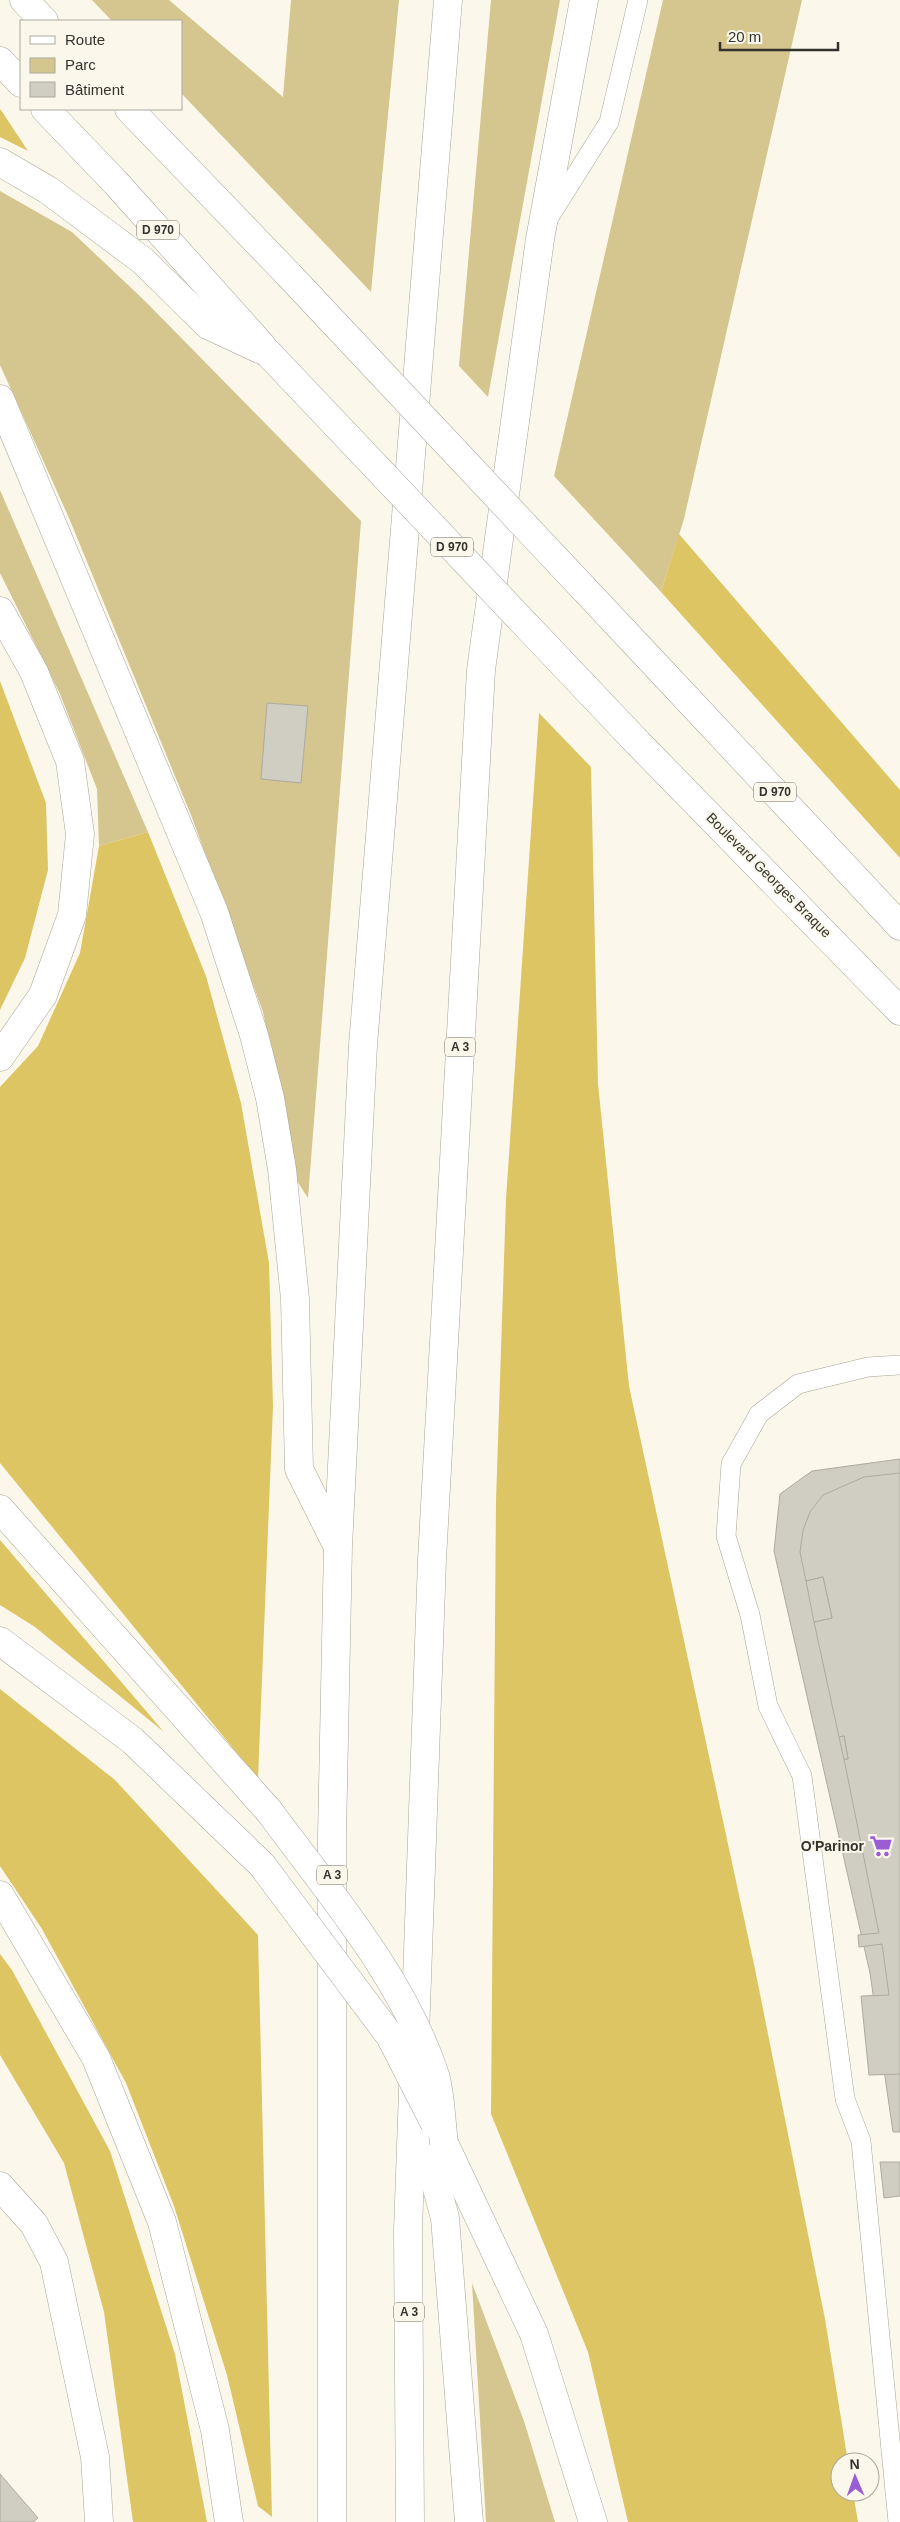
<svg xmlns="http://www.w3.org/2000/svg" width="900" height="2522" font-family="Arial,sans-serif">
<style>
.green{fill:#d5c68f}
.forest{fill:#ddc564}
.building{fill:#d0cdc2;stroke:#adaa9f}
.lines{fill:none;stroke-linecap:round;stroke-linejoin:round}
.service-casing{stroke:#a7a599;stroke-width:20}
.minor-casing{stroke:#a7a599;stroke-width:29}
.primary-casing{stroke:#a7a599;stroke-width:29}
.motorway-casing{stroke:#a7a599;stroke-width:29}
.service{stroke:#fff;stroke-width:19}
.minor{stroke:#fff;stroke-width:28}
.primary{stroke:#fff;stroke-width:28}
.motorway{stroke:#fff;stroke-width:28}
.primary-bridge-casing{stroke:#a7a599;stroke-width:29;stroke-linecap:butt}
.motorway-bridge-casing{stroke:#a7a599;stroke-width:29;stroke-linecap:butt}
.primary-bridge{stroke:#fff;stroke-width:28}
.motorway-bridge{stroke:#fff;stroke-width:28}
.labels{text-anchor:middle;dominant-baseline:central;stroke-width:4;stroke-linejoin:round;paint-order:stroke}
.shield{fill:#fbf8eb;stroke:#6f6d66;stroke-width:1}
.shield-label{font-size:12px;font-weight:bold;fill:#33322d}
.street-label{font-size:14px;fill:#33322d;stroke:#fbf8eb}
.poi-label{font-size:14px;font-weight:bold;fill:#33322d;stroke:#fbf8eb;text-anchor:end}
</style>
<rect width="100%" height="100%" fill="#fbf8eb"/>
<g class="green">
<polygon points="92,0 169,0 283,97 291,0 399,0 371,292 181,93 181,21 112,21"/>
<polygon points="491,0 560,0 488,397 459,366"/>
<polygon points="663,0 802,0 684,519 661,592 554,476"/>
<polygon points="0,191 72,232 145,301 361,521 308,1198 297,1181 263,1012 191,815 69,518 0,365"/>
<polygon points="0,490 148,832 99,846 97,789 60,694 0,573"/>
<polygon points="472,2283 524,2421 555,2522 486,2522"/>
</g>
<g class="forest">
<polygon points="0,109 3,113 28,151 0,137"/>
<polygon points="679,534 900,790 900,858 661,592"/>
<polygon points="0,681 46,803 48,870 25,958 0,1010"/>
<polygon points="539,713 591,767 598,1084 629,1386 755,1969 825,2319 848,2462 840,2462 840,2492 853,2492 858,2522 628,2522 588,2352 491,2114 496,1501 506,1199"/>
<polygon points="148,832 206,976 241,1103 269,1263 273,1406 258,1779 0,1463 0,1087 38,1046 80,953 99,846"/>
<polygon points="0,1540 164,1732 35,1627 0,1605"/>
<polygon points="0,1689 115,1780 258,1935 272,2517 258,2506 227,2375 174,2206 126,2083 42,1929 0,1866"/>
<polygon points="0,1954 12,1970 110,2151 175,2354 207,2522 133,2522 104,2312 64,2163 0,2055"/>
</g>
<g class="building">
<polygon points="267,703 308,706 301,783 261,779"/>
<polygon points="900,1459 900,2132 893,2132 870,1973 774,1551 780,1494 812,1471"/>
<polygon points="900,1473 900,2074 869,2075 861,1996 889,1995 882,1944 859,1947 858,1935 879,1933 844,1759 848,1759 844,1736 839,1737 814,1622 832,1618 823,1577 806,1581 800,1552 803,1530 810,1512 823,1495 864,1477"/>
<polygon points="823,1577 832,1618 814,1622 806,1581"/>
<polygon points="844,1736 848,1759 844,1759 839,1737"/>
<polygon points="880,2162 900,2162 900,2196 884,2198"/>
<polygon points="0,2474 38,2518 33,2522 0,2522"/>
</g>
<g class="lines">
<defs>
<g id="service">
<polyline points="548,219 609,122 638,0"/>
<polyline points="898,2522 861,2141 845,2099 802,1776 768,1706 750,1615 726,1536 731,1464 759,1414 798,1384 868,1367 900,1365"/>
</g>
<polyline id="minor" points="0,2186 34,2224 54,2262 95,2457 99,2522"/>
<g id="primary">
<polyline points="24,0 44,21"/>
<polyline points="0,61 21,83"/>
<polyline points="45,109 116,183 262,346"/>
<polyline points="129,109 289,275"/>
<polyline points="0,162 48,190 143,261 208,325 268,353"/>
<polyline points="650,659 900,926"/>
<polyline points="636,741 900,1011"/>
</g>
<g id="motorway">
<polyline points="0,399 214,912 254,1035 270,1098 282,1169 295,1299 299,1469 337,1545"/>
<polyline points="0,611 34,672 70,761 80,834 72,915 43,995 0,1057"/>
<polyline points="0,1509 269,1811"/>
<polyline points="0,1641 133,1741 262,1865"/>
<polyline points="0,1895 96,2058 162,2222 215,2430 229,2522"/>
<polyline points="420,2125 445,2218 469,2522"/>
<polyline points="444,2143 534,2334 593,2522"/>
<polyline points="332,2522 332,1835 338,1546 363,1045 448,0"/>
<polyline points="410,2522 408,2230 432,1560 481,670 540,239 584,0"/>
</g>
</defs>
<use href="#service" class="service-casing"/>
<use href="#minor" class="minor-casing"/>
<use href="#primary" class="primary-casing"/>
<use href="#motorway" class="motorway-casing"/>
<use href="#service" class="service"/>
<use href="#minor" class="minor"/>
<use href="#primary" class="primary"/>
<use href="#motorway" class="motorway"/>
<defs>
<g id="primary-bridge">
<polyline points="289,275 650,659"/>
<polyline points="268,353 636,741"/>
</g>
<g id="motorway-bridge">
<path d="M269 1811C330 1894 402 1976 435 2075 441 2096 441 2121 444 2143"/>
<polyline points="262,1865 390,2036 435,2124"/>
</g>
</defs>
<use href="#primary-bridge" class="primary-bridge-casing"/>
<use href="#motorway-bridge" class="motorway-bridge-casing"/>
<use href="#primary-bridge" class="primary-bridge"/>
<use href="#motorway-bridge" class="motorway-bridge"/>
</g>
<defs>
<symbol id="supermarket-bare" viewBox="-9 -9 18 18"><path d="M-6-5.5h2.5l.6 2H6L4.5 2H-2.5L-4.4-4H-6ZM-1.5 3.2a1.3 1.3 0 1 0 .1 0ZM3 3.2a1.3 1.3 0 1 0 .1 0Z" fill="#9a5dd4" stroke="#fbf8eb" stroke-width="2.5" paint-order="stroke"/></symbol>
</defs>
<g fill-rule="evenodd">
<use href="#supermarket-bare" x="865" y="1830" width="32" height="32"/>
</g>
<g class="labels">
<g class="shield">
<rect x="137" y="220.5" width="42" height="19" rx="4"/>
<rect x="431" y="537.5" width="42" height="19" rx="4"/>
<rect x="754" y="782.5" width="42" height="19" rx="4"/>
<rect x="445" y="1037.5" width="30" height="19" rx="4"/>
<rect x="317" y="1865.5" width="30" height="19" rx="4"/>
<rect x="394" y="2302.5" width="30" height="19" rx="4"/>
</g>
<g class="shield-label">
<text x="158" y="230">D 970</text>
<text x="452" y="547">D 970</text>
<text x="775" y="792">D 970</text>
<text x="460" y="1047">A 3</text>
<text x="332" y="1875">A 3</text>
<text x="409" y="2312">A 3</text>
</g>
<g class="street-label">
<text transform="translate(769 875) rotate(45)">Boulevard Georges Braque</text>
</g>
<g class="poi-label">
<text x="864" y="1846">O'Parinor</text>
</g>
</g>
<rect x="20" y="20" width="162" height="90" fill="#fbf8eb" stroke="#aba99f"/>
<rect x="30" y="36" width="25" height="8" fill="#ffffff" stroke="#aba99f"/>
<text x="65" y="45" font-size="15" fill="#33322d">Route</text>
<rect x="30" y="58" width="25" height="15" fill="#d5c68f" stroke="#aba99f"/>
<text x="65" y="70" font-size="15" fill="#33322d">Parc</text>
<rect x="30" y="82" width="25" height="15" fill="#d0cdc2" stroke="#aba99f"/>
<text x="65" y="95" font-size="15" fill="#33322d">Bâtiment</text>
<g transform="translate(855 2477) rotate(358)"><circle r="24" fill="#fbf8eb" stroke="#aba99f"/>
<path d="M0-4L9 19L0 12L-9 19Z" fill="#9a5dd4"/>
<text y="-8" font-size="14" font-weight="bold" text-anchor="middle" fill="#33322d">N</text>
</g>
<path d="M720 42v8h118v-8" fill="none" stroke="#33322d" stroke-width="2.5"/>
<text x="728" y="42" font-size="15" fill="#33322d" stroke="#fbf8eb" stroke-width="4" paint-order="stroke">20 m</text>
</svg>
